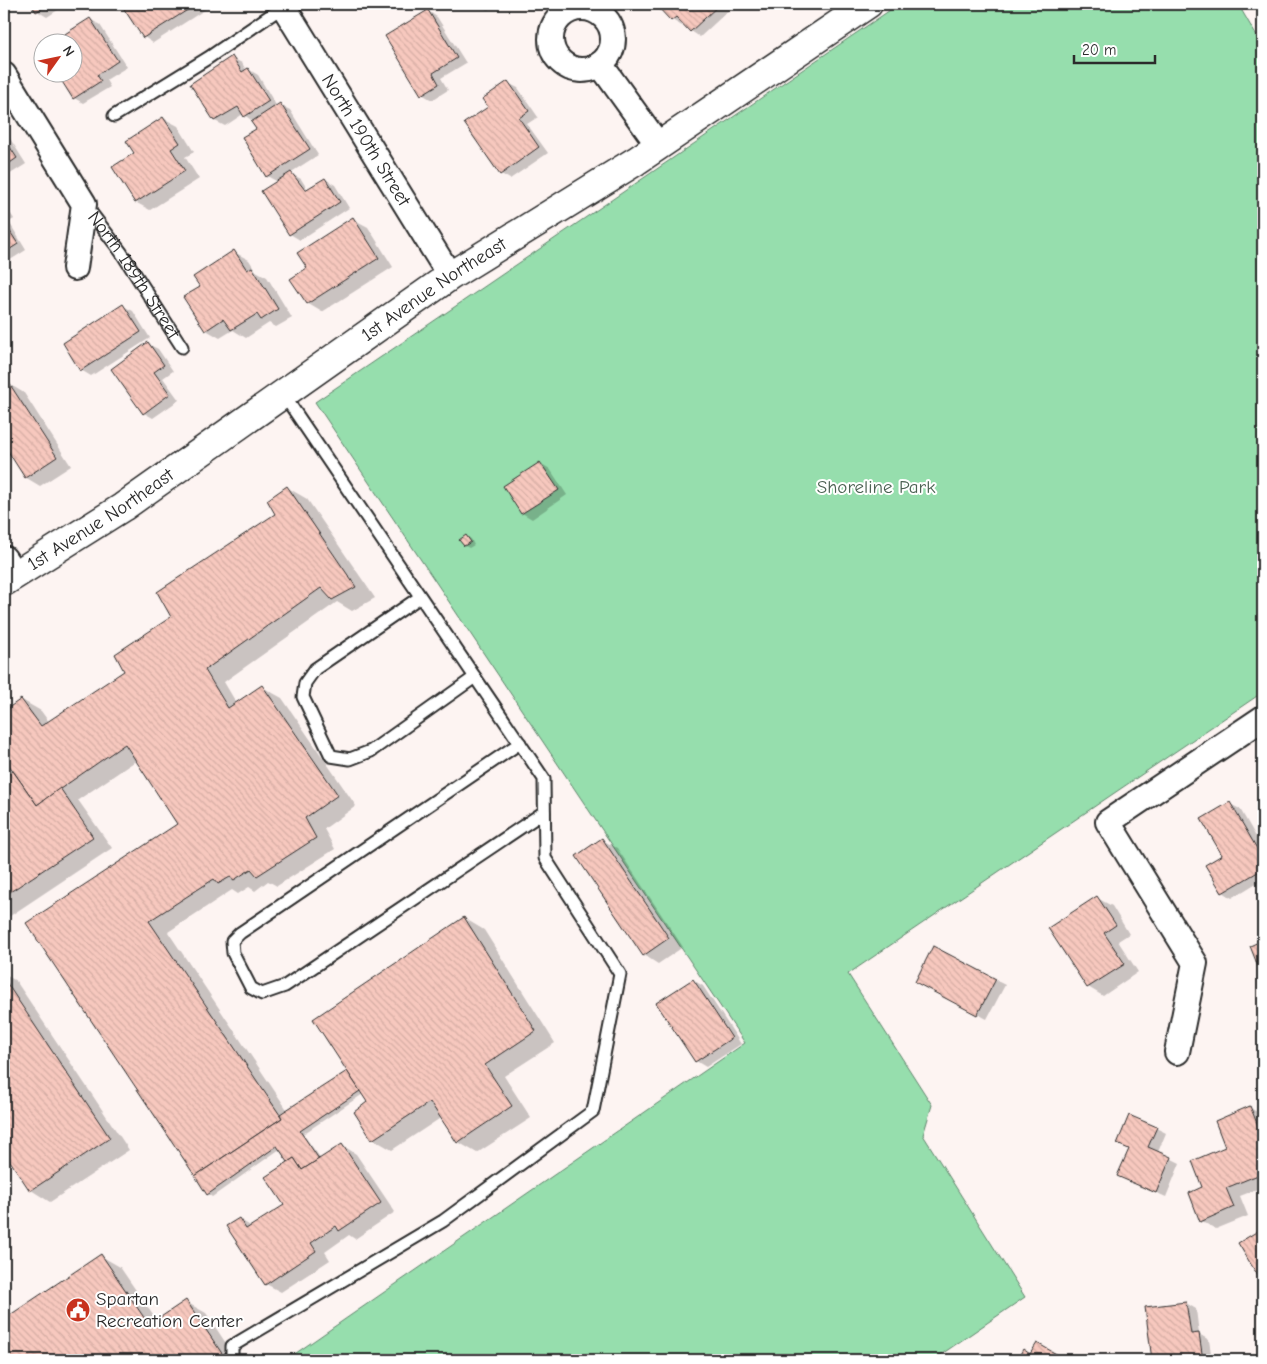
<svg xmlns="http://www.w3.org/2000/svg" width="1267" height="1364" font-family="'Comic Neue',sans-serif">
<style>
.park{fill:#96dead;stroke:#60846c}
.shadow{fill:#0003}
.building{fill:url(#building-back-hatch);stroke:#2b2b2b}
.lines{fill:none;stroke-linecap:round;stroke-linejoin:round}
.lane-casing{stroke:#2b2b2b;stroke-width:15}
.street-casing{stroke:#2b2b2b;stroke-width:28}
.secondary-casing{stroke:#2b2b2b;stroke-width:31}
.lane{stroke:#fff;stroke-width:11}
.street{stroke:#fff;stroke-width:24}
.secondary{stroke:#fff;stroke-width:28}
.labels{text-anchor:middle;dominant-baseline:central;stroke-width:4;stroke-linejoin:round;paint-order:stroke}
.street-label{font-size:19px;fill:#2b2b2b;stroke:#fff}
.park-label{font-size:19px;fill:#4b6152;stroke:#fff}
.poi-label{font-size:19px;fill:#2b2b2b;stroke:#fff;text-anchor:start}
</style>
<defs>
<pattern id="building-back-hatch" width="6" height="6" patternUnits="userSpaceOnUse" patternTransform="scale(1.25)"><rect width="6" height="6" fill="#f7c8be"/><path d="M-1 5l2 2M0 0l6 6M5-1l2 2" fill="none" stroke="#d4aca3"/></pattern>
</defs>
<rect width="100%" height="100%" fill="#fdf4f2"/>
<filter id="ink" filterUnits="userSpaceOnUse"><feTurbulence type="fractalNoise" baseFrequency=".02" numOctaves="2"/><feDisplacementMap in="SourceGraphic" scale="10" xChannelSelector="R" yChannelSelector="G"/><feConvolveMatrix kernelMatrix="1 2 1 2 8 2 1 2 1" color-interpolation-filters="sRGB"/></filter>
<g filter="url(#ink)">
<polygon class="park" points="899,4 1238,4 1263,47 1263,692 848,974 932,1105 923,1135 1025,1297 933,1360 286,1360 745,1043 315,402"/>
<g class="shadow">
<polygon points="32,4 67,4 47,17 37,11"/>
<polygon points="134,4 203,4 206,9 153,43 144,37 126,9"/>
<polygon points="382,4 397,4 390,8"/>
<polygon points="479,4 498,4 488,10"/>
<polygon points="657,4 725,4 730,9 700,37 691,31 684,24 682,26 672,20"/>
<polygon points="428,11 437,17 466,63 441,78 448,90 432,100 422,94"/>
<polygon points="90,19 100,25 127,67 106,80 110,87 83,103 74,98 72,42 61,42 59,39"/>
<polygon points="232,58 242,63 246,70 248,69 258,75 277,107 280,105 290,110 318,155 290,173 301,179 308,190 325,179 335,185 349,208 300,240 290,234 278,182 267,176 257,129 254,122 243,114 225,126 215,121 192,84"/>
<polygon points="508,83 518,88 538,117 527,124 548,153 510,179 501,174 489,108"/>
<polygon points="163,118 178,126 194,152 185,157 199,179 150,210 135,202 136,154"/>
<polygon points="4,134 9,137 26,164 4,178"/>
<polygon points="4,203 14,219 9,222 26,250 4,264"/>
<polygon points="353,219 368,227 393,267 322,312 307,303 309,269"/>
<polygon points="234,252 249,260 256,271 267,277 292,318 276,327 269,323 246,338 233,330 220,338 206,330 201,287"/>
<polygon points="123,306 133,311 150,338 91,376 81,370"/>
<polygon points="148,344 158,349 173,371 163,378 179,400 153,418 144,413"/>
<polygon points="4,354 9,362 4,365"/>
<polygon points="9,384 24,393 71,466 40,486 25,477 4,443 4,388"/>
<polygon points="540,463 550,469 567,495 532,519 522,513"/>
<polygon points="288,488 307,499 375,598 352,611 337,602 224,682 237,704 262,687 282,698 356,806 324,829 335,849 277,886 268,881 255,891 249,887 238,894 232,890 168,932 288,1111 349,1072 464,918 484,930 555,1043 504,1076 531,1118 477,1153 458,1142 442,1117 392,1150 373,1139 369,1103 363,1094 303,1134 321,1159 342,1145 356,1154 395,1212 355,1239 349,1235 325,1252 330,1260 281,1292 266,1284 239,1219 252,1227 285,1205 289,1162 280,1149 212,1197 208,1194 28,923 179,825 137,760 78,800 112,848 4,920 4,778 14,771 4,755 4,712 22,700 41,711 49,722 126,671 173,617 277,514"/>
<polygon points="466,536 471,539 474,545 469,548 465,546"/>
<polygon points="1230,804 1240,809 1263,849 1263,879 1232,898 1223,892 1224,856"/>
<polygon points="602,840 617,848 683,947 658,964 644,955"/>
<polygon points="1097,898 1112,906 1129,934 1118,941 1138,972 1103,996 1088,987"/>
<polygon points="4,974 16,981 129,1150 50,1202 31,1190 4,1150"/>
<polygon points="693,980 703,986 741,1044 706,1067 696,1061 658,1003"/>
<polygon points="995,980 1005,985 987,1019 926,987"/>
<polygon points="1250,1108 1263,1115 1263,1187 1240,1196 1248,1216 1216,1229 1201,1221 1227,1148"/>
<polygon points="1156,1128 1166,1133 1158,1152 1180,1163 1166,1197 1119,1176"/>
<polygon points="4,1225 9,1233 4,1236"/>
<polygon points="1263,1229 1263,1282 1240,1243"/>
<polygon points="101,1256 120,1267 157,1321 186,1302 206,1313 237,1360 4,1360 4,1321"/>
<polygon points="1186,1303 1196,1309 1199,1334 1209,1340 1212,1360 1153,1360 1147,1308"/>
</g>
<g class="building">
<polygon points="31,4 49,4 36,12"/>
<polygon points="132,4 197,4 143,38 124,9"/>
<polygon points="655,4 720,4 690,32 676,17 671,21"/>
<polygon points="428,10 457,58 433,73 439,84 421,95 385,36"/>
<polygon points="90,18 118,61 97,75 101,81 73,99 56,72 72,72 72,42 60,42 57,39"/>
<polygon points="232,56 242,72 248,68 269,101 244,117 238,107 214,121 190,84"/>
<polygon points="508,81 529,111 519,118 539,147 500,175 464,123 488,107 482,99"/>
<polygon points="280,103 310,149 266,177 242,137 256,129 251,122"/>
<polygon points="163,117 180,143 171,149 185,171 135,203 112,167 134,153 126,141"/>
<polygon points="4,138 17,158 4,167"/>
<polygon points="291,172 305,190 325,178 340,202 289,235 261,191"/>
<polygon points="353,217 379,258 307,304 290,279 307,268 297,253"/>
<polygon points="4,222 18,244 4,253"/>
<polygon points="234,250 247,270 252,267 278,309 261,320 257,314 231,330 223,319 205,331 183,297 200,287 193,277"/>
<polygon points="123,304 141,332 80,371 63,343"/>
<polygon points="148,342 164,365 154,372 170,394 143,414 111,369"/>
<polygon points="9,383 57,457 25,478 4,445 4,386"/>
<polygon points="540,462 559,490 521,514 503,486"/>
<polygon points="287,486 356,587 332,600 321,588 205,670 228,708 262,685 338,795 305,818 316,838 257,876 251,869 234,880 230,877 218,884 214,879 149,921 282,1118 195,1176 26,923 177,824 125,744 37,805 4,758 4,711 21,699 41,726 124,671 115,654 171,617 157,592 275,514 267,500"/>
<polygon points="466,535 471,542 464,546 459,540"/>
<polygon points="13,771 37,805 60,788 93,837 4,896 4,777"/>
<polygon points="1230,802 1263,859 1263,869 1222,893 1205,865 1222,855 1201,819"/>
<polygon points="602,838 669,938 643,956 576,856"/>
<polygon points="1097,896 1116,925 1104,933 1125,964 1087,988 1048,928"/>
<polygon points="464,917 536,1031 485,1065 512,1106 457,1143 430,1102 372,1140 354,1112 367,1102 313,1019"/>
<polygon points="1263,940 1263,979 1250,946"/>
<polygon points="933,946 996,979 977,1015 915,982"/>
<polygon points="4,979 110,1138 30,1191 4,1152"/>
<polygon points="693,979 732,1038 695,1062 656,1003"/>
<polygon points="347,1071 360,1091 300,1131 319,1159 302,1170 294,1158 288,1162 277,1146 207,1195 195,1176 282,1118 280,1114"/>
<polygon points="1250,1106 1263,1138 1263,1173 1226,1188 1234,1207 1200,1222 1189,1193 1202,1187 1192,1161 1225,1147 1215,1121"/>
<polygon points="1129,1115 1157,1127 1148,1147 1171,1157 1156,1193 1117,1176 1129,1149 1117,1144"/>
<polygon points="342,1144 381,1203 339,1231 336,1226 311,1243 316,1251 265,1285 226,1226 239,1218 246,1229 284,1205 265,1177 294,1158 302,1170"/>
<polygon points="1263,1228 1263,1284 1238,1243"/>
<polygon points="101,1254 149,1325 186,1300 223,1355 215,1360 4,1360 4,1319"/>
<polygon points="1186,1302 1191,1334 1199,1333 1203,1360 1152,1360 1145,1307"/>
<polygon points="1037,1343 1067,1360 1017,1360 1023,1349 1030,1354"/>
</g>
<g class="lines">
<defs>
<g id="lane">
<polyline points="114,116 208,58 284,6"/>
<path id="s1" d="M86 206 121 252 182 347"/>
<polyline points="420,597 315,669 305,683 303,697 331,756 350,759 371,751 475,677"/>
<polyline points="520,743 240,933 232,941 233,953 251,988 262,994 285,986 544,812"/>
<polyline points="232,1360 232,1346 443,1221 593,1111 620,974 545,858 544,779 283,394"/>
</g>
<g id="street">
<path id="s2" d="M282 4 450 276"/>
<circle cx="582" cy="39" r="31"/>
<polyline points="600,64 659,146"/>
<polyline points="4,75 84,204 75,268"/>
<polyline points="4,558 15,574"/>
<polyline points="1177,1052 1195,963 1108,822 1263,718"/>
</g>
<g id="secondary">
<path id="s3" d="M4 582 123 507 450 276 636 161 868 4"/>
</g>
</defs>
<use href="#lane" class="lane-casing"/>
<use href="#street" class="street-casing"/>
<use href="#secondary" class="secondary-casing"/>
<use href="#lane" class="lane"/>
<use href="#street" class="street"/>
<use href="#secondary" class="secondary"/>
</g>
</g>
<defs>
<symbol id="civic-disc" viewBox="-11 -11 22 22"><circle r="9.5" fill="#c8321e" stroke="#fff"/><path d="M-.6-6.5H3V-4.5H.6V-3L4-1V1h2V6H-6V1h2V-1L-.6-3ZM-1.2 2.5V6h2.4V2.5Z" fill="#fff"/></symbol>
</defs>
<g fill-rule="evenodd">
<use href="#civic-disc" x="64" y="1296" width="28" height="28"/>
</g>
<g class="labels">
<g class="street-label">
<text stroke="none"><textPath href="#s2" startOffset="160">North 190th Street</textPath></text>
<text stroke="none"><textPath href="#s1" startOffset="84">North 189th Street</textPath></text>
<text stroke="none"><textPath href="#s3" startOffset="520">1st Avenue Northeast</textPath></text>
<text stroke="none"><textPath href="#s3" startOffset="115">1st Avenue Northeast</textPath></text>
</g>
<g class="park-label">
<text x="876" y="487">Shoreline Park</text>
</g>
<g class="poi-label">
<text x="96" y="1299">Spartan<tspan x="96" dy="22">Recreation Center</tspan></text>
</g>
</g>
<rect width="1267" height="1364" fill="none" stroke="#fff" stroke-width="20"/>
<rect x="10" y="10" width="1247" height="1344" fill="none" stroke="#2b2b2b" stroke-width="2" filter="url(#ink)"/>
<g transform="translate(58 58) rotate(57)"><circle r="24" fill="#ffffff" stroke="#aaaaaa"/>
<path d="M0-4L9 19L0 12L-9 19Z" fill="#c8321e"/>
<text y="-8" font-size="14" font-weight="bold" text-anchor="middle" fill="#2b2b2b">N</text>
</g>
<path d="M1074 55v8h81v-8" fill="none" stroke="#2b2b2b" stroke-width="2.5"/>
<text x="1082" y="55" font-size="15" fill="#2b2b2b" stroke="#ffffff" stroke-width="4" paint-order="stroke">20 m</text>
</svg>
